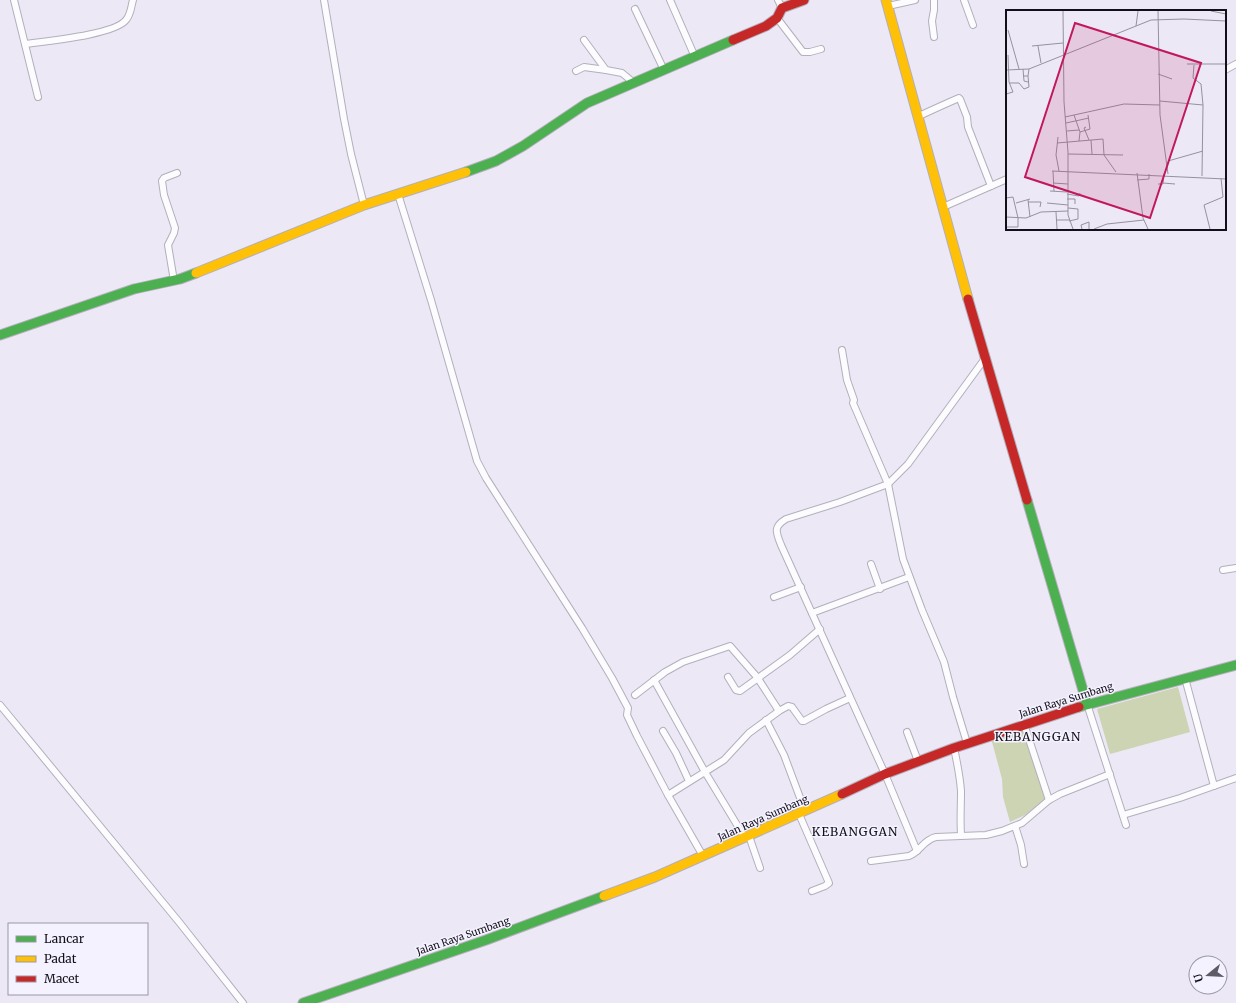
<svg xmlns="http://www.w3.org/2000/svg" width="1236" height="1003" font-family="Merriweather,serif">
<style>
.green{fill:#ccd4b3}
.lines{fill:none;stroke-linecap:round;stroke-linejoin:round}
.street-casing{stroke:#b3afbb;stroke-width:8}
.fast-casing{stroke:#b3afbb;stroke-width:11}
.slow-casing{stroke:#b3afbb;stroke-width:11}
.jam-casing{stroke:#b3afbb;stroke-width:11}
.street{stroke:#fcfcfe;stroke-width:6}
.fast{stroke:#4caf50;stroke-width:9}
.slow{stroke:#ffc107;stroke-width:9}
.jam{stroke:#c62828;stroke-width:9}
.labels{text-anchor:middle;dominant-baseline:central;stroke-width:3;stroke-linejoin:round;paint-order:stroke}
.street-label{font-size:10px;fill:#120f19;stroke:#f5f2ff}
.quarter-label{font-size:12px;letter-spacing:1px;fill:#120f19;stroke:#f5f2ff}
.inset-road{fill:none;stroke:#95919e;stroke-width:1}
.view{fill:#c2185b;fill-opacity:0.15;stroke:#c2185b;stroke-width:2}
.inset-edge{fill:none;stroke:#120f19;stroke-width:2}
</style>
<rect width="100%" height="100%" fill="#ece8f6"/>
<g class="green">
<polygon points="1178,687 1190,732 1110,754 1097,709"/>
<polygon points="1024,727 1041,779 1045,800 1025,815 1010,822 1003,797 1002,779 991,738"/>
</g>
<g class="lines">
<defs>
<g id="street">
<polyline points="14,0 38,97"/>
<polyline points="324,0 344,119 351,154 364,205"/>
<polyline points="670,0 695,57"/>
<polyline points="778,0 782,8"/>
<polyline points="934,0 934,10 932,21 934,37"/>
<polyline points="964,0 973,25"/>
<polyline points="888,6 915,0"/>
<polyline points="635,9 664,70"/>
<polyline points="777,18 803,52 810,52 821,49"/>
<polyline points="584,40 606,70 622,73 634,83"/>
<path d="M25 44C46 41 114 35 126 20 131 14 131 7 133 0"/>
<polyline points="1225,70 1236,64"/>
<polyline points="576,71 584,67 606,70"/>
<path d="M919 116C932 110 945 104 959 98L960 99 967 117 968 127 991 186"/>
<polyline points="398,194 431,300 477,461 486,478 582,628 612,678 628,708 627,715 637,736 668,795 703,856"/>
<polyline points="943,207 1007,179"/>
<polyline points="174,281 168,245 174,233 175,228 164,195 162,181 164,178 177,173"/>
<polyline points="842,350 847,380 854,400 853,403 888,484 903,559 922,610 944,662 953,697 967,743"/>
<polyline points="871,564 880,589"/>
<polyline points="1223,570 1236,568"/>
<polyline points="774,597 801,587"/>
<polyline points="812,613 909,577"/>
<polyline points="728,677 736,690 740,691 790,655 820,629"/>
<polyline points="1185,678 1214,786"/>
<polyline points="654,680 705,772 745,838"/>
<polyline points="635,695 665,672 683,662 730,646 757,677 779,711"/>
<polyline points="1087,704 1126,825"/>
<polyline points="0,705 179,922 243,1003"/>
<polyline points="766,720 784,755 805,811"/>
<polyline points="1024,724 1049,800"/>
<polyline points="663,731 676,753 689,781"/>
<polyline points="907,732 918,761"/>
<path d="M954 748C957 762 960 776 961 791 961 806 960 820 961 835"/>
<polyline points="668,795 724,760 749,733 779,711 788,706 792,707 802,721 804,721 826,709 850,698"/>
<polyline points="799,814 829,883 825,886 812,891"/>
<polyline points="1123,815 1180,798 1236,778"/>
<polyline points="1015,826 1021,845 1024,864"/>
<polyline points="749,836 760,868"/>
<path d="M917 851 885 774 781 545C776 532 773 527 786 519L840 502 888 484 908 464 986 357"/>
<path d="M871 861 909 856C920 852 923 840 936 837L986 835 1002 831 1022 823 1049 800 1060 794 1110 774"/>
</g>
<g id="fast">
<polyline points="466,172 496,161 523,146 587,103 733,40"/>
<polyline points="0,335 134,289 180,279 196,273"/>
<polyline points="1027,500 1087,704"/>
<polyline points="1079,707 1236,665"/>
<polyline points="303,1003 486,940 604,896"/>
</g>
<g id="slow">
<polyline points="886,0 968,299"/>
<polyline points="196,273 364,205 466,172"/>
<polyline points="604,896 655,877 842,794"/>
</g>
<g id="jam">
<polyline points="733,40 766,26 777,18 782,8 804,0"/>
<polyline points="968,299 1027,500"/>
<polyline points="842,794 885,774 954,748 1079,707"/>
</g>
</defs>
<use href="#street" class="street-casing"/>
<use href="#fast" class="fast-casing"/>
<use href="#slow" class="slow-casing"/>
<use href="#jam" class="jam-casing"/>
<use href="#street" class="street"/>
<use href="#fast" class="fast"/>
<use href="#slow" class="slow"/>
<use href="#jam" class="jam"/>
</g>
<g class="labels">
<g class="street-label">
<text transform="translate(1066 700) rotate(-17)">Jalan Raya Sumbang</text>
<text transform="translate(763 818) rotate(-24)">Jalan Raya Sumbang</text>
<text transform="translate(463 936) rotate(-19)">Jalan Raya Sumbang</text>
</g>
<g class="quarter-label">
<text x="1038" y="736">KEBANGGAN</text>
<text x="855" y="831">KEBANGGAN</text>
</g>
</g>
<g transform="translate(1006 10)">
<rect width="220" height="220" fill="#ece8f6"/>
<path class="inset-road" d="M57 1 58 92 62 142V205L67 219M152 1 154 105 162 164M205 1 220 4M130 16 132 1M2 20 13 59M26 36 57 33M32 36 35 53M181 54H220M188 55 187 68 195 74 197 95M17 59 18 71 22 72M0 60 23 59 145 10 178 9 220 11M152 64 166 69M17 66H22L23 59M3 73H13L18 79 23 77 22 66M0 84 7 82 3 72 2 45M154 91 197 95 196 166M68 105 74 122 73 131M59 107 118 94 154 95M60 113 83 108M80 117 78 118 83 130M61 121 73 120M74 122 84 119 82 105M52 127 50 145 53 161M85 130 86 144M51 133 97 129 98 145 110 162M62 144 117 145M162 151 197 141M46 161 220 169M47 161 48 181M131 163 137 208 142 219M131 170 143 169V164M47 173 62 174M157 173 169 174M152 174H157L158 164M44 181 61 182M61 184 73 186 74 183M0 188 7 187 12 208V217H0M61 189H69V194M22 190 24 207M22 192H35L34 197M10 193 24 189M41 193 62 195M62 198 72 199V209L63 211M50 202 51 219M0 207 20 208 35 202 62 201M50 210H63M76 219 75 215 83 212V219M88 219 101 214 138 210M204 219 198 195 217 187 215 168"/>
<path class="view" d="M69 13 195 53 144 208 19 167Z"/>
<rect width="220" height="220" class="inset-edge"/>
</g>
<rect x="8" y="923" width="140" height="72" fill="#f5f2ff" stroke="#9a97a3"/>
<rect x="16" y="936" width="20" height="6" fill="#4caf50" stroke="#9a97a3"/>
<text x="44" y="943" font-size="12" fill="#120f19">Lancar</text>
<rect x="16" y="956" width="20" height="6" fill="#ffc107" stroke="#9a97a3"/>
<text x="44" y="963" font-size="12" fill="#120f19">Padat</text>
<rect x="16" y="976" width="20" height="6" fill="#c62828" stroke="#9a97a3"/>
<text x="44" y="983" font-size="12" fill="#120f19">Macet</text>
<g transform="translate(1208 975) rotate(252)"><circle r="19" fill="#f5f2ff" stroke="#9a97a3"/>
<path d="M0-3L7 15L0 10L-7 15Z" fill="#5e5b66"/>
<text y="-6" font-size="11" font-weight="bold" text-anchor="middle" fill="#120f19">U</text>
</g>
</svg>
